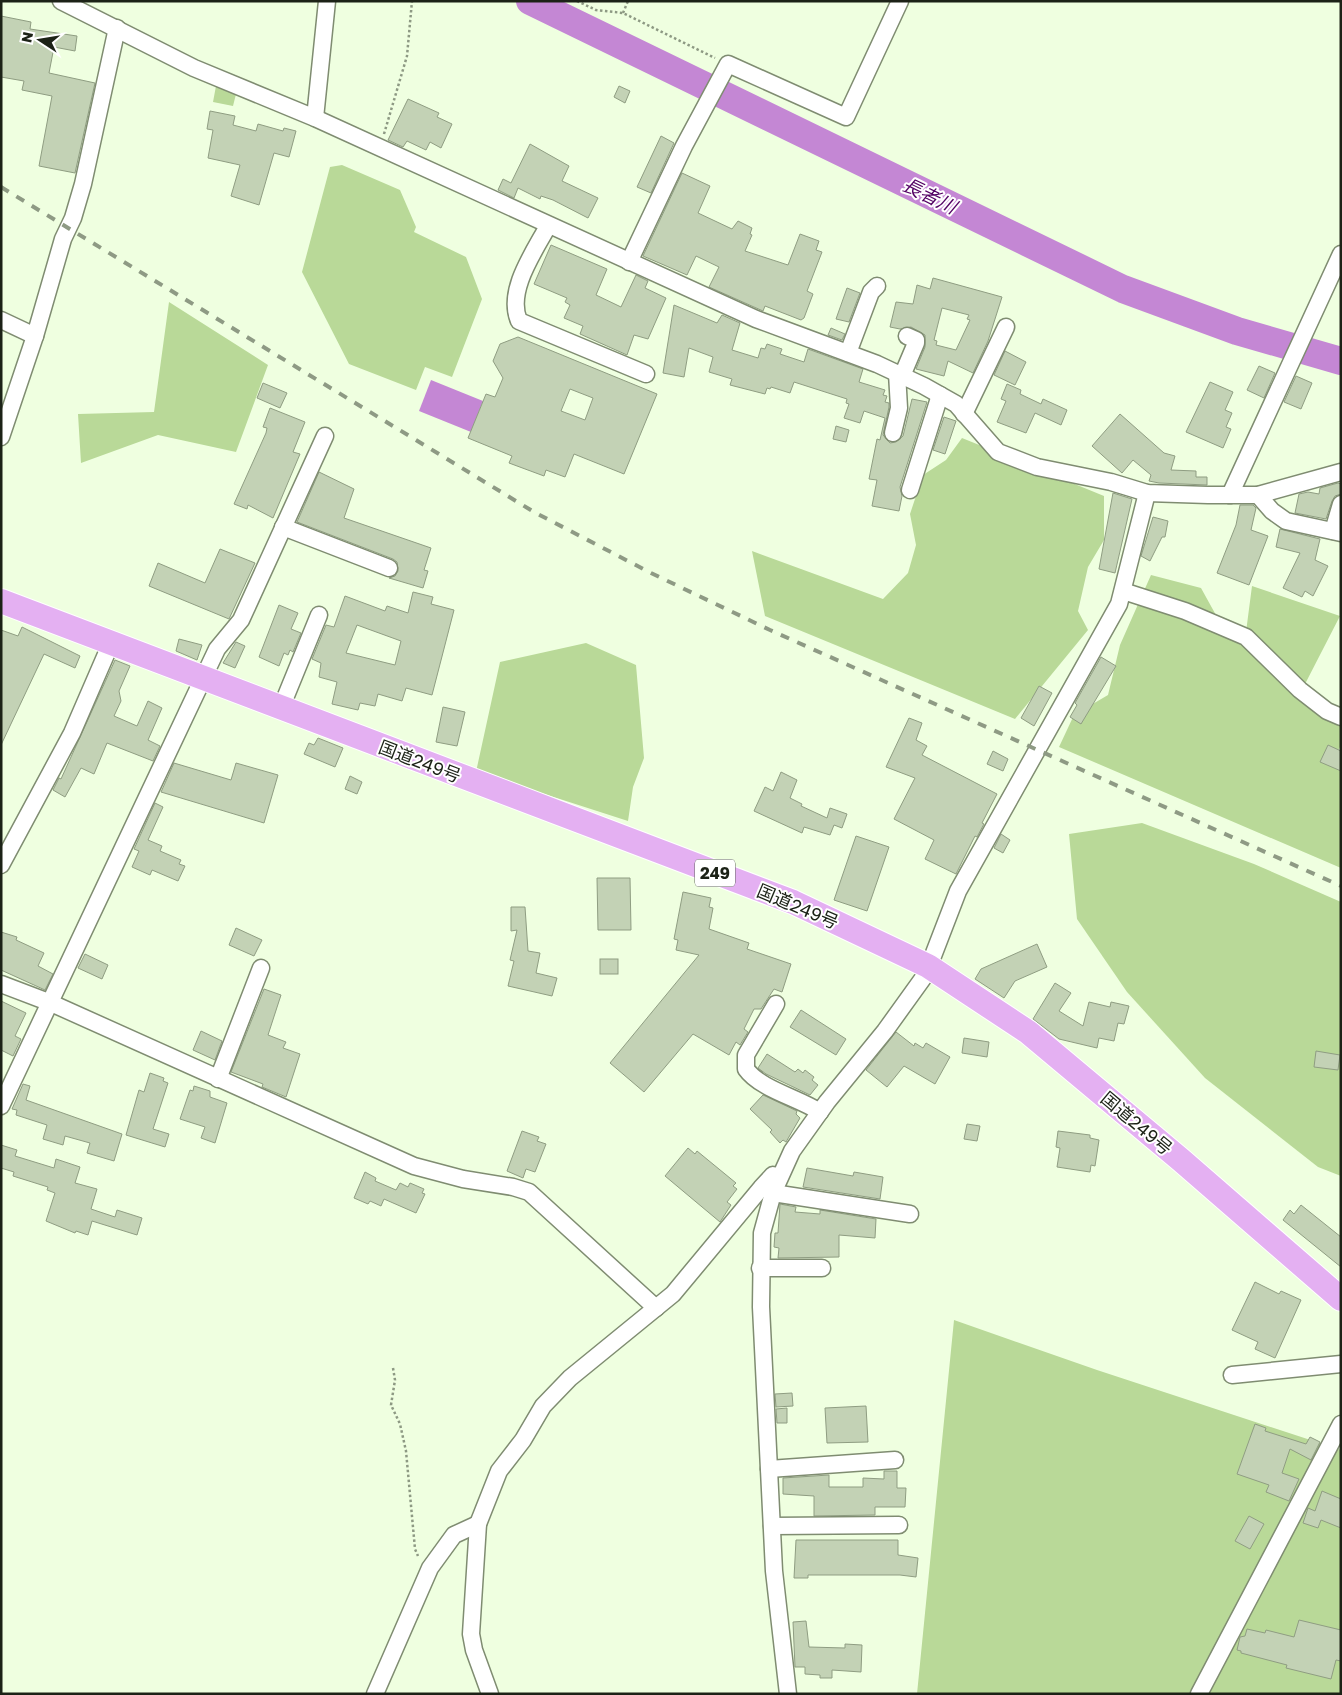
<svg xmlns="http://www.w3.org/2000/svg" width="1342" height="1695" font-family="'Golos Text','Noto Sans JP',sans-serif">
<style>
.green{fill:#b9d998}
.water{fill:#c487d4}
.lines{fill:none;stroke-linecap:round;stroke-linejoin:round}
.river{stroke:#c487d4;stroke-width:28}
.building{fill:#c3d2b5;stroke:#8f9d82;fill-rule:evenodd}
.minor-casing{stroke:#7f8c71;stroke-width:19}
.highway-casing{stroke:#fff;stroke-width:26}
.path{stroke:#8d9983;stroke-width:2.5;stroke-dasharray:2.5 2.5;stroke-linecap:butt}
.minor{stroke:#fff;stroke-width:16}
.highway{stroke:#e4b0f2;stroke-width:24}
.rail{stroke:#8e9a84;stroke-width:4;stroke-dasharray:9 9;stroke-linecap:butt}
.labels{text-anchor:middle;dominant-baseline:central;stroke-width:4;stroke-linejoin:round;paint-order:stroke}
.shield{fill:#fff;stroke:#60645d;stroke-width:1}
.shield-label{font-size:16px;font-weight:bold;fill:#1c2217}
.street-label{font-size:18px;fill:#1c2217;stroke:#fff}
.water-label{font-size:19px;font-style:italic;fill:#520063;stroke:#fff}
</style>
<rect width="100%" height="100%" fill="#efffe0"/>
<g class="green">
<polygon points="216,86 236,94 233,106 213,102"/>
<polygon points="342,165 400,190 416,227 414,232 466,257 482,299 452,377 425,367 416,390 349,364 302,272 330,167"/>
<polygon points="169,302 268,365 236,452 158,435 81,463 78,414 154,412"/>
<polygon points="962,438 1104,496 1104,540 1088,567 1078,611 1088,630 1015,719 765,616 752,551 883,599 908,573 916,545 910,514 923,475 946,460"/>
<polygon points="1151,575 1201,588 1222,626 1246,632 1252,586 1340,616 1304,686 1341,722 1341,745 1333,761 1341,766 1341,868 1059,747 1074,715 1108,695 1120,645"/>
<polygon points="586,643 636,665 644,758 633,787 628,821 476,772 500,662"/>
<polygon points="1142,823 1254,864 1341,902 1341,1176 1318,1167 1205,1078 1127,992 1077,919 1069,834"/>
<polygon points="954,1320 1097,1370 1341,1450 1341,1694 917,1694"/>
</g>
<polygon class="water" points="431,380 483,401 471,432 419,411"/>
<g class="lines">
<polyline class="river" points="530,1 1123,289 1237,331 1341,361"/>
</g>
<g class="building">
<polygon points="1,16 31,22 30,29 77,36 75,51 54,47 49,73 95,83 75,173 39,166 52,96 22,90 24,81 1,77"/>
<polygon points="619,86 630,91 625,103 614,97"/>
<polygon points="408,99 439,113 437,117 452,124 441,148 430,142 426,150 407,141 403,147 388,140"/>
<polygon points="210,111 235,116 233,125 256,131 258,124 283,131 284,128 296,131 289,157 274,153 259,205 231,196 240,165 208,158 213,130 207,129"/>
<polygon points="661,136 674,143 651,193 637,187"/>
<polygon points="530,144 569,166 562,181 598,198 588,218 553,200 541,196 540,199 518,188 514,198 498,190 503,179 511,183"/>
<polygon points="682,173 710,186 698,213 732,229 738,221 752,228 750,234 752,235 745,251 788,265 800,234 819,241 816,250 822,252 807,291 813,294 804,318 801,320 765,306 763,311 709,287 719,267 696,256 687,275 643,256"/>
<polygon points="551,245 607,269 596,295 621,307 636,275 648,281 645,288 666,298 648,339 634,335 627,355 580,334 583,326 564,318 570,305 565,302 567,298 534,284"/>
<path d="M933 278 1002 297 988 341 973 373 948 361 944 376 916 369 925 347V335L911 327 900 329 890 327 896 302 913 304 917 285 930 289ZM942 308 969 315 967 319 970 320 956 350 936 345 937 341 934 340Z"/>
<polygon points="847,288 860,293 849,322 836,319"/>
<polygon points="674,305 717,323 722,315 740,323 732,350 758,358 761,348 765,349 767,344 782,349 780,354 804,362 808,349 863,369 859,382 885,390 883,395 887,396 885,402 889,403 889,407 883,435 890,443 896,442 903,436 912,399 927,402 900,487 902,496 899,511 872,506 877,480 869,479 877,439 880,440 885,418 864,411 860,423 844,418 849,404 846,403 847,399 794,382 790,393 771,387 770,389 767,388 765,394 730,385 732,379 709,372 713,357 689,348 684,377 663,373"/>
<polygon points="831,328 845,334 842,340 828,335"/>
<path d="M518 337 657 394 624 474 574 454 565 477 546 470 544 476 509 463 512 456 468 438 486 394 495 397 503 378 493 361 500 344ZM570 389 593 398 585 420 561 411Z"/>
<polygon points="1005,351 1026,362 1015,385 994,375"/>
<polygon points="1259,366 1275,373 1264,398 1247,390"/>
<polygon points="1296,376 1312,383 1301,409 1284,402"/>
<polygon points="1210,382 1233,392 1225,410 1232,413 1226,427 1231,429 1223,448 1186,432"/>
<polygon points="263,383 287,393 280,408 257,398"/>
<polygon points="1007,384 1021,390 1020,394 1041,404 1043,399 1067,410 1061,425 1035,413 1026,433 997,422 1006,401 1001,399"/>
<polygon points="270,408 305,422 293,452 300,454 273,518 248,505 247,509 234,504 266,433 267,428 263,427"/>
<polygon points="1120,414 1164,453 1175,456 1171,470 1196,471 1196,477 1207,477 1207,485 1159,483 1149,481 1151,475 1133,460 1122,473 1092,446"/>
<polygon points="944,417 956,421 945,454 933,450"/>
<polygon points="836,426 849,430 846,442 833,439"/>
<polygon points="319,472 354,489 344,518 431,548 424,570 428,571 423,588 389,578 395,576 398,571 397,562 393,559 297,522"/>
<polygon points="1338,483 1341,484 1341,494 1335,496 1332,501 1326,519 1295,513 1299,494 1308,492 1319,494 1320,488"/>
<polygon points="1113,493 1132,499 1115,573 1099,569"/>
<polygon points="1240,505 1253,505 1256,508 1251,530 1268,536 1249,585 1217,573 1236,525"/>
<polygon points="1153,517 1168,521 1165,537 1162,537 1150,561 1141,556"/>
<polygon points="1280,529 1320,539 1315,560 1328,566 1313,596 1305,591 1302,597 1283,588 1300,553 1276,547"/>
<polygon points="220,549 255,563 229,619 149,586 158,563 205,583"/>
<path d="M413 592 433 597 431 604 454 610 432 695 406 688 402 701 378 694 375 706 360 703 358 710 332 704 337 682 319 677 321 663 312 659 326 625 334 627 345 596 385 611 387 606 408 613ZM357 625 401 641 395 665 346 653Z"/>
<polygon points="279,605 298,613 291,629 301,633 293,652 290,650 288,655 284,653 279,666 259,657"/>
<polygon points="22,627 80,656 75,668 44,654 1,745 1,630 18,636"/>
<polygon points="179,639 202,645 197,660 176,651"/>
<polygon points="236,642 245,646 235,668 223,663"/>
<polygon points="1101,657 1116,666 1081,724 1070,717 1077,705 1075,703"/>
<polygon points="115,660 130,666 119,691 121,701 114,716 137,726 148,701 162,708 148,740 160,746 153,761 107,743 94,774 81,768 65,797 53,790 59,778 61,779"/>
<polygon points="1039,686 1052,693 1034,726 1021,718"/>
<polygon points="443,707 465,712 457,746 436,742"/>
<polygon points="909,718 922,723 916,740 927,746 922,755 997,794 982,823 984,824 977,837 975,836 956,874 925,859 934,840 894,819 915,778 886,767"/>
<polygon points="318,738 343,748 335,767 304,754 309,743 314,745"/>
<polygon points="1328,745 1341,751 1341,771 1320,762"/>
<polygon points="993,751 1008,759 1003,771 987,764"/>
<polygon points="174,763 231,780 236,763 278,775 264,823 161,792"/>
<polygon points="781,772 797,780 790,798 802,804 801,806 827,818 830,808 847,814 842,828 834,825 830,835 804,827 802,833 754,811 765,787 773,791"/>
<polygon points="350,776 362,782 357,794 345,789"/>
<polygon points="155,803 163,807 148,840 162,846 160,851 181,860 179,864 185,866 178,881 152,870 150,875 132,867 139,851 134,849"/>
<polygon points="1001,834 1010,840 1003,853 994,848"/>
<polygon points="856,836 889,847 867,911 834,900"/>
<polygon points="597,878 630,878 631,930 598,930"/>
<polygon points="683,892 711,898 709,907 713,908 709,929 749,943 747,949 791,964 782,992 774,989 761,1009 754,1009 744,1029 748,1032 740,1045 736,1042 729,1055 693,1034 644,1092 610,1063 699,955 676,950 678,940 674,939"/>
<polygon points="511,907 525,907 528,951 540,953 536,973 557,978 552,996 508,986 514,961 510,960 517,930 511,931"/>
<polygon points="236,928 262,940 254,956 229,945"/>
<polygon points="1,932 17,937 16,940 44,953 38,966 53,974 45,990 1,970"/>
<polygon points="1037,944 1047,967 1015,981 1004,998 975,979 981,969"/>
<polygon points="85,954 108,965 102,979 78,968"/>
<rect x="600" y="959" width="18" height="15"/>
<polygon points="1055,983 1071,993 1059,1011 1083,1026 1089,1002 1110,1007 1111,1002 1129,1006 1124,1024 1118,1023 1114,1041 1099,1038 1097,1048 1059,1039 1033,1019"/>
<polygon points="264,989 281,995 268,1035 286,1042 283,1048 300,1054 286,1097 262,1087 263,1084 231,1072"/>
<polygon points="1,1001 26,1013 15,1036 21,1039 13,1056 1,1050"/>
<polygon points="801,1010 846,1039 836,1055 790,1027"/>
<polygon points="201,1031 222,1041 215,1060 193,1050"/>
<polygon points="896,1032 914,1046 915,1043 923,1048 926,1043 950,1057 935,1084 904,1066 887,1087 866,1070"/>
<polygon points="964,1038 989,1042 987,1057 962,1053"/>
<polygon points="1316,1051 1340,1055 1338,1070 1314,1067"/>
<polygon points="767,1054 795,1072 798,1069 803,1073 805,1070 814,1077 812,1080 818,1085 810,1095 766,1074 758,1068"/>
<polygon points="150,1073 164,1078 163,1081 168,1083 153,1129 169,1134 165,1147 126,1135 139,1090 144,1092"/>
<polygon points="23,1084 30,1086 26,1100 122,1134 114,1161 87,1153 90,1143 65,1136 63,1145 43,1139 47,1125 16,1115 17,1110 12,1109"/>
<polygon points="194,1086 210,1091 210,1097 227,1103 215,1143 201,1138 205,1127 180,1119 190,1090 193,1091"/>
<polygon points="763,1095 797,1111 796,1114 800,1118 786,1142 783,1140 780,1143 770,1132 772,1130 750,1109"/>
<polygon points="967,1124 980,1126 977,1141 964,1139"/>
<polygon points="522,1131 539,1137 537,1141 546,1144 535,1172 526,1169 523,1178 507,1171"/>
<polygon points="1058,1131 1090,1135 1090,1138 1099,1140 1095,1166 1091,1165 1090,1172 1057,1167 1060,1148 1056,1147"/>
<polygon points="1,1145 17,1150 15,1156 54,1168 56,1159 80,1167 75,1183 97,1189 91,1209 115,1217 117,1210 142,1218 137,1235 92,1221 88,1235 76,1231 75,1233 46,1221 55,1193 47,1190 48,1187 13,1176 14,1172 1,1168"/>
<polygon points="688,1148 695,1154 697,1151 736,1183 733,1186 737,1189 727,1202 731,1205 720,1222 665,1176"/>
<polygon points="807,1168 853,1176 854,1172 883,1177 880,1199 803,1187"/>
<polygon points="365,1172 376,1178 375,1181 396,1190 400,1183 408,1187 410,1183 424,1189 422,1193 425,1194 416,1213 384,1199 381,1206 370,1201 368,1204 354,1198"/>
<polygon points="780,1204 796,1207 795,1212 820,1214 820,1210 876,1219 875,1238 839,1235 839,1257 778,1258 779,1248 774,1247 775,1233 778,1233"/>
<polygon points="1301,1205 1341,1237 1341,1267 1283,1220 1290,1210 1294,1214"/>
<polygon points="1255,1282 1279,1294 1281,1291 1301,1300 1275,1358 1255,1349 1258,1342 1232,1330"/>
<polygon points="792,1393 793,1406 776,1407 775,1394"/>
<polygon points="866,1406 868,1442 827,1443 825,1408"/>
<polygon points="787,1408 787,1423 777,1423 776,1409"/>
<polygon points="1255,1424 1266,1428 1265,1431 1306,1444 1310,1437 1320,1442 1311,1460 1290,1449 1282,1473 1299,1479 1289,1501 1266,1492 1269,1485 1237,1474"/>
<polygon points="884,1471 897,1471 897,1488 906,1488 905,1507 875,1507 875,1515 814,1516 814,1496 783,1494 783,1478 829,1475 829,1487 863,1487 863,1478 884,1479"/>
<polygon points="1322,1491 1341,1499 1341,1528 1321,1520 1318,1528 1303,1523 1308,1508 1315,1511"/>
<polygon points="1249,1516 1264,1524 1250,1549 1235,1541"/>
<polygon points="796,1540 898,1540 898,1555 918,1558 916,1577 900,1575 808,1575 808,1578 794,1578"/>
<polygon points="1299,1620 1341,1630 1341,1661 1336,1660 1331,1679 1286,1668 1287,1665 1241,1653 1241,1651 1237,1650 1240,1637 1245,1636 1247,1629 1265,1633 1266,1630 1294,1637"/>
<polygon points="806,1621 809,1647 845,1648 845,1644 862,1645 861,1672 832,1670 832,1678 820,1678 820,1675 805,1674 805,1667 795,1667 793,1622"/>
</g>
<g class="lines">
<defs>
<g id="minor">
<polyline points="61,1 194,68 315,118 756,319 877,364 924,386 956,404 998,452 1037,467 1111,482 1147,493 1208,495 1258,495 1341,472"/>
<polyline points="315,118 327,1"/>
<path d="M548 226C534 252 506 291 519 321L646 374"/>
<polyline points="629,262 684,146 728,64 846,117 900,1"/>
<polyline points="1,320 35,336"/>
<polyline points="848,353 871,292 877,286"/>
<polyline points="902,376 916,343 916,340 907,336"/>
<polyline points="964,414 1006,327"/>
<polyline points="893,433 899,408 897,373"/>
<polyline points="1,437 35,336 63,239 73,218 83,184 117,28"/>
<polyline points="910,490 940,395"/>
<polyline points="1230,495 1341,254"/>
<polyline points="1258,495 1272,511 1286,521 1341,533"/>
<polyline points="283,527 389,568"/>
<polyline points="1333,531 1341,504"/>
<polyline points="1123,591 1185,611 1246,637 1300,690 1327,711 1341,717"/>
<polyline points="281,708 319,615"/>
<polyline points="1,865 72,733 111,643"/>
<polyline points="1,984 51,1003 414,1166 463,1179 513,1187 529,1192 656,1308"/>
<path d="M776 1004 746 1055V1069C760 1089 799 1098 820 1112"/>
<polyline points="218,1079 261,968"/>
<polyline points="1,1106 217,649 241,620 325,436"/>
<polyline points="773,1193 910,1214"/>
<polyline points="760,1268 822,1268"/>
<polyline points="1232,1375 1341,1364"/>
<polyline points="769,1469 895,1460"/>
<polyline points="772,1526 899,1525"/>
<polyline points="375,1694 430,1568 454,1535 478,1524"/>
<polyline points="490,1694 474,1650 471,1634 478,1524 499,1471 523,1440 543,1406 570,1378 673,1294 761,1188 773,1175 779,1177"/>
<polyline points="788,1694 774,1571 761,1307 762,1233 773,1193 792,1151 827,1102 885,1031 926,974 958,891 1119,604 1147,493"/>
<polyline points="1199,1694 1341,1424"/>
</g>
<polyline id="highway" points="1,601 793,902 928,966 1028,1032 1181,1160 1341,1299"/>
</defs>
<use href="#minor" class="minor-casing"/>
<use href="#highway" class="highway-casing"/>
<g class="path">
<polyline points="577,1 596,10 623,13 715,58"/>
<polyline points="623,13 628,1"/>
<polyline points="384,134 407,56 412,1"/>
<polyline points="393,1368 395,1380 391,1405 400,1424 406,1451 415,1549 418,1556"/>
</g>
<use href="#minor" class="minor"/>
<use href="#highway" class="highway"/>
<polyline class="rail" points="1,187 534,512 651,573 770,630 1341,886"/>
</g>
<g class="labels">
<rect class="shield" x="695" y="859.5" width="40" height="27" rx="4"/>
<g class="shield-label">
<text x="715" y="873">249</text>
</g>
<g class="street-label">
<text transform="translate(420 761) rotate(21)">国道249号</text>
<text transform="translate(798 906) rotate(23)">国道249号</text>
<text transform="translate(1137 1123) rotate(40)">国道249号</text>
</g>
<g class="water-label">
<text transform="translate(930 195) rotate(26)">長者川</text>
</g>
</g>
<rect width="1342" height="1695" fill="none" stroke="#1c2217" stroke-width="5"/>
<g transform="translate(40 40) rotate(282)" stroke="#ffffff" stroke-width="4" paint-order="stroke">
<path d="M0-4L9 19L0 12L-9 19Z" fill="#1c2217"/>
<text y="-8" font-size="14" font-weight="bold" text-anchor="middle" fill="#1c2217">N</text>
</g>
</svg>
